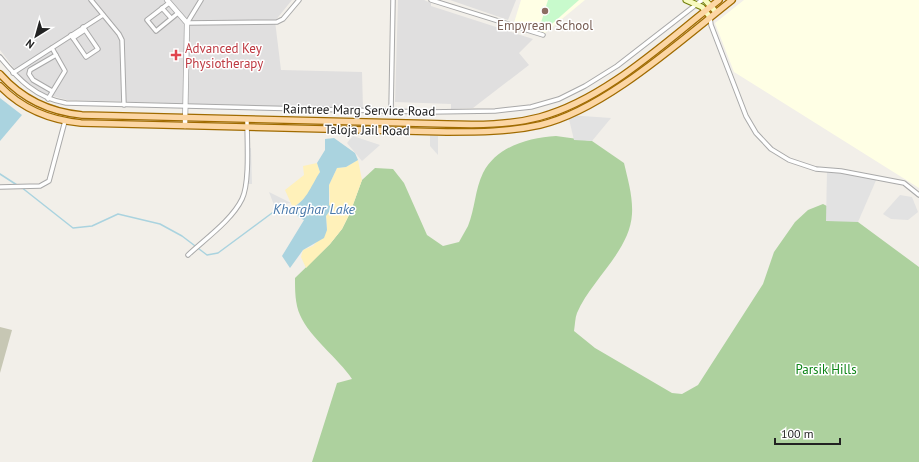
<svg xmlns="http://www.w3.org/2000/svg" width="919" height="462" font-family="'PT Sans',sans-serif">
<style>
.residential{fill:#e0dfdf}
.education{fill:#ffffe5}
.construction{fill:#c7c7b4}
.forest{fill:#add19e}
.sand{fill:#fff1ba}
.park{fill:#c8facc}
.parking{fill:#e2e2e2}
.water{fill:#aad3df}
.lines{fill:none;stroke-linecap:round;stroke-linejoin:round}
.stream{stroke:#aad3df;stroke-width:1.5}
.minor-casing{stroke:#a9a9a9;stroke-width:5.5}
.tertiary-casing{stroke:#a9a9a9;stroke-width:6}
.secondary-casing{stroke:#707d05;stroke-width:7}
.primary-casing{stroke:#a06b00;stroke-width:8}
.minor{stroke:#fff;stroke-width:3.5}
.tertiary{stroke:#fff;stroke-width:4.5}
.secondary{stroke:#f7fabf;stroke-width:5}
.primary{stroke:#fcd6a4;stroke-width:5.5}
.education-dot{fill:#8d6e63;stroke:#fff;stroke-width:1.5}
.health-dot{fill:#e0444e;stroke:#fff;stroke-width:1.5}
.labels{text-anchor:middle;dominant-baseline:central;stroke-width:3;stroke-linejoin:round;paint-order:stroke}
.education-label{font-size:13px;fill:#785e54;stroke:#fff}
.health-label{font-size:13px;fill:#be3a42;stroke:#fff;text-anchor:start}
.street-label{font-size:13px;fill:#222;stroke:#fff}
.park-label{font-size:13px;fill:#0c8416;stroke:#fff}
.water-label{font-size:14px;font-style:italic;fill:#4a7aab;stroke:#fff}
</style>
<rect width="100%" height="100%" fill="#f2efe9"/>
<g class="residential">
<polygon points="0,0 292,0 275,21 281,70 362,72 363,109 67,100 45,94 23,80 0,50"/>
<polygon points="398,0 424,0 431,3 431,6 533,39 519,53 529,65 473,108 451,109 451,104 395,102"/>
<polygon points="450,0 516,0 508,20"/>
</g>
<g class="education">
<polygon points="521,0 585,0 545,33 537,34 513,26"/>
<polygon points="744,0 919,0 919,188 734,72 715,23"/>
</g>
<polygon class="construction" points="0,327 12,330 0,373"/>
<path class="forest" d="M556 136 592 141 624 163C628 180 633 197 632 214 630 251 591 280 577 313 575 318 575 325 574 331L595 348 672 393 682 394 698 385 763 284 774 252 795 222 808 210 823 204 858 222 919 267V462H312L337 383 352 379C338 358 310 338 300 315 295 304 295 290 295 278L330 244 342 229 350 213 362 180 375 168 393 169 404 183 427 235 443 246 459 242C462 237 465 231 468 226 475 209 475 189 483 173 497 146 528 138 556 136Z"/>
<g class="sand">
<polygon points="358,160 362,180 350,213 342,229 330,244 306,268 301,257 303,250 313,246 327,230 326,216 330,201 329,185 337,168 346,167"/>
<path d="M317 163 320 172C317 177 317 179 315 184 312 193 300 202 293 208L285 190 304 175 303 166Z"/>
</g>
<polygon class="park" points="548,0 579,0 545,30 539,29"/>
<g class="parking">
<polygon points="568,115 611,118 592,141 574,140"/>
<polygon points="430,135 438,136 438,155 430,146"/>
<polygon points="353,136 380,145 362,161 347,143"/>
<polygon points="247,148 251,148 252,184 246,184"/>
<polygon points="827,170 877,178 858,222 826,221"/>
<polygon points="269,192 291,203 274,205"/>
<polygon points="900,195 912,197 918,212 908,220 891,219 883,214"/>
</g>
<g class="water">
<polygon points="0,98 22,115 0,141"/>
<path d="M334 138 355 153 358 160 346 167 337 168 329 185V205L332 208 326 216 327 230 324 238 303 250 290 268 282 256 304 220 298 217 296 211 288 210C307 202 310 187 320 172L317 163 325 150V139Z"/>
</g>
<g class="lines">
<g class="stream">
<polyline points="0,174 17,185"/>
<polyline points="21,187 73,228 92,226 118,214 160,224 182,236 207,255 218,253 272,213 290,210"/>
</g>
<defs>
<g id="minor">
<polyline points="91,0 119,34 122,40 124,105"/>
<polyline points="431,0 543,35"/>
<polyline points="169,3 147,20 156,31 178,13"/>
<polyline points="162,8 171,18"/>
<polyline points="710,17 711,25 746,116 756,133 771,149 789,160 816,169 841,171 904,183 919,195"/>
<polyline points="187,23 277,22 283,19 299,0"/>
<polyline points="187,23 201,0"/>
<polyline points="71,35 86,57 98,49 83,27"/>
<polyline points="73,38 85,30"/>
<path d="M0 57C18 79 36 98 66 103L428 112 495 111 531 107 559 99 585 86 617 66 702 0"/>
<polyline points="13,73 103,15"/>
<polyline points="52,91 33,80 29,74 30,70 56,55"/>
<polyline points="48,99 65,71 52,48"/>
<polyline points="391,111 393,0"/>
<polyline points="0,187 40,186 49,181 65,121"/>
<path d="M188 255C205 239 232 220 242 199 250 183 247 140 247 120"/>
</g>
<polyline id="tertiary" points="167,0 187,23 185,126"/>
<g id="secondary">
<polyline points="686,0 702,7 710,17"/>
<polyline points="705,0 716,12"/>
</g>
<g id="primary">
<path d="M0 74C22 99 49 112 82 115L447 124C478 125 510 125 540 117 606 99 666 41 719 0"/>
<path d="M0 86C22 109 50 120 81 123L447 132C478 132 509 132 540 125 604 110 680 41 732 0"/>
</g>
</defs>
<use href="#minor" class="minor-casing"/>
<use href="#tertiary" class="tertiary-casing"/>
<use href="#secondary" class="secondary-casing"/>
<use href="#primary" class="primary-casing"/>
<use href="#minor" class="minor"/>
<use href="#tertiary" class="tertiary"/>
<use href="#secondary" class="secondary"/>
<use href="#primary" class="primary"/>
</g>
<circle class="education-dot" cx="545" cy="11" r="4"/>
<path class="health-dot" d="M174 49h4v4h4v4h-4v4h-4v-4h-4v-4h4z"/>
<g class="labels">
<g class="education-label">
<text x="545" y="25">Empyrean School</text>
</g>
<g class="health-label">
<text x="185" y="48">Advanced Key<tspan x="185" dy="15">Physiotherapy</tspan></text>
</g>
<g class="street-label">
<text transform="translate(359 110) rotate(1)">Raintree Marg Service Road</text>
<text transform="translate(367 130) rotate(1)">Taloja Jail Road</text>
</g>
<g class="park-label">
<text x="826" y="369">Parsik Hills</text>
</g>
<g class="water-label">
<text x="314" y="209">Kharghar Lake</text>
</g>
</g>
<g transform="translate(36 36) rotate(217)" stroke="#ffffff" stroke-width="3" paint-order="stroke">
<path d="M0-3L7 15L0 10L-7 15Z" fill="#222222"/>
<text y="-6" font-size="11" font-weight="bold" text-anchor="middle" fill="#222222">N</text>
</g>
<path d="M775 438v6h65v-6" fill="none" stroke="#222222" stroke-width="2"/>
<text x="781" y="438" font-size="12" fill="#222222" stroke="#ffffff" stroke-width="3" paint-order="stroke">100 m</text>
</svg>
